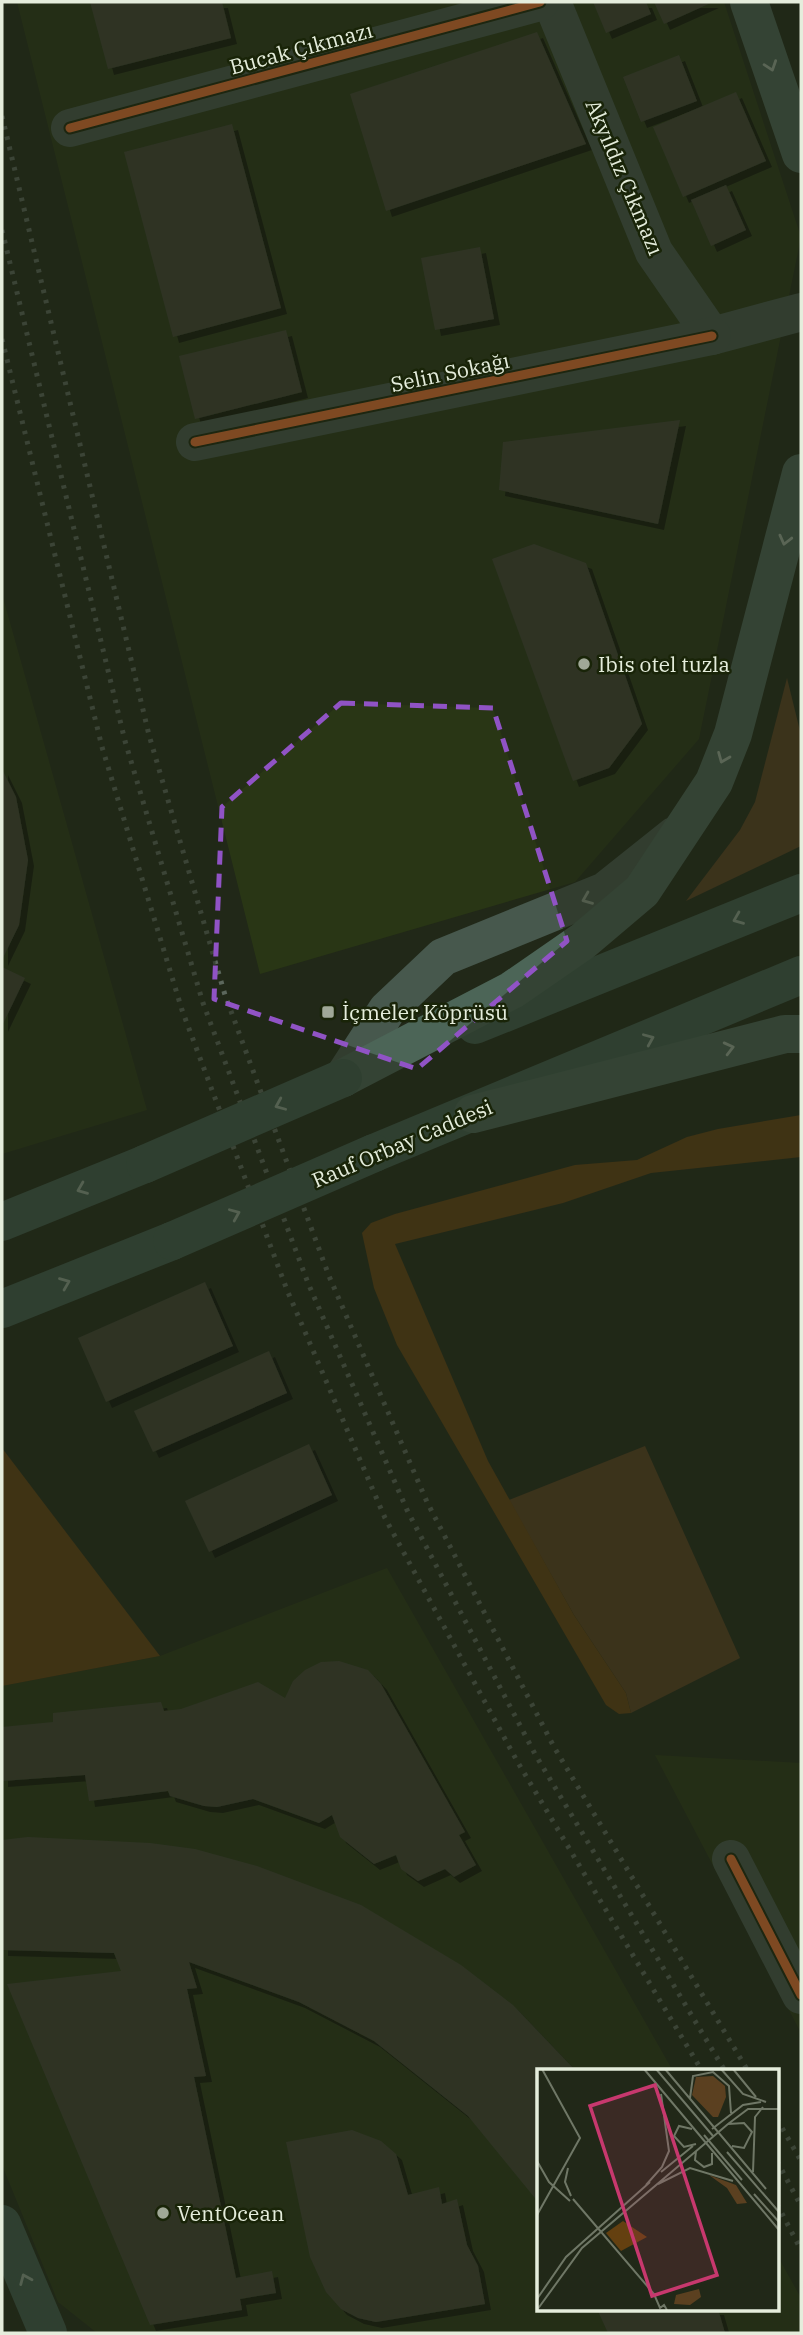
<svg xmlns="http://www.w3.org/2000/svg" width="803" height="2335" font-family="'IBM Plex Serif',serif">
<style>
.built{fill:#293615}
.green{fill:#5b4020}
.forest{fill:#644010}
.building{fill:#3f4133;filter:url(#shadow)}
.lines{fill:none;stroke-linecap:round;stroke-linejoin:round}
.minor{stroke:#47584d;stroke-width:38}
.major{stroke:#405c4e;stroke-width:38}
.highway{stroke:#4c6557;stroke-width:38}
.rail{stroke:#5c675c;stroke-width:5;stroke-dasharray:3.5 7;stroke-linecap:butt}
.major-bridge{stroke:#405c4e;stroke-width:38}
.cycleway-casing{stroke:#192408;stroke-width:13}
.cycleway{stroke:#ef722f;stroke-width:9}
.oneway{stroke:#a0b0a0}
.oneway2{stroke:#8e9b8d}
.oneway3{stroke:#92a495}
.marked{fill:none;stroke:#9053c5;stroke-width:5;stroke-dasharray:14 9;stroke-linejoin:round}
.poi-dot{fill:#a0a897;stroke:#192408;stroke-width:2.5}
.labels{text-anchor:middle;dominant-baseline:central;stroke-width:5;stroke-linejoin:round;paint-order:stroke}
.street-label{font-size:21px;fill:#e5eddc;stroke:#192408}
.poi-label{font-size:21px;fill:#e5eddc;stroke:#192408;text-anchor:start}
.inset-road{fill:none;stroke:#6f7766;stroke-width:2}
.view{fill:#c7386e;fill-opacity:0.15;stroke:#c7386e;stroke-width:3.5}
.inset-edge{fill:none;stroke:#e5eddc;stroke-width:3.5}
</style>
<defs>
<filter id="shadow"><feDropShadow dx="6" dy="6" stdDeviation="0" flood-color="#0009"/></filter>
</defs>
<rect width="100%" height="100%" fill="#212818"/>
<g class="built">
<polygon points="17,2 724,2 801,237 699,739 575,882 260,974"/>
<polygon points="2,594 147,1110 2,1154"/>
<polygon points="387,1568 673,2071 539,2071 539,2309 777,2309 777,2255 801,2298 801,2333 97,2333 58,2302 2,2165 2,1686 160,1656"/>
<polygon points="655,1755 801,1763 801,2033"/>
</g>
<g class="green">
<polygon points="787,678 801,735 801,846 686,901 740,830 755,802"/>
<polygon points="645,1446 740,1658 631,1713 626,1693 574,1615 509,1500"/>
</g>
<g class="forest">
<polygon points="801,1115 801,1157 651,1173 563,1203 395,1244 488,1461 574,1615 626,1693 631,1713 619,1714 606,1705 397,1345 374,1288 362,1233 371,1223 395,1214 575,1165 637,1160 687,1137 718,1129"/>
<polygon points="2,1448 160,1656 2,1686"/>
</g>
<g class="building">
<polygon points="90,2 222,2 231,38 108,69"/>
<polygon points="593,2 646,2 651,14 606,33"/>
<polygon points="654,2 713,2 664,24"/>
<polygon points="537,32 586,144 386,211 350,94"/>
<polygon points="679,55 697,101 641,122 623,77"/>
<polygon points="736,92 766,161 683,197 653,127"/>
<polygon points="232,124 281,308 173,337 124,152"/>
<polygon points="726,185 746,230 711,246 691,200"/>
<polygon points="480,247 494,319 435,330 421,258"/>
<polygon points="286,330 302,392 195,419 179,356"/>
<polygon points="680,420 658,524 499,490 503,442"/>
<polygon points="534,544 586,563 642,724 609,768 573,781 492,559"/>
<polygon points="2,769 16,797 28,860 19,925 2,960"/>
<polygon points="2,967 25,978 2,1026"/>
<polygon points="205,1282 233,1346 106,1402 78,1338"/>
<polygon points="269,1351 287,1393 153,1452 134,1411"/>
<polygon points="309,1444 332,1495 209,1552 185,1501"/>
<polygon points="339,1661 368,1670 381,1684 465,1832 459,1835 476,1865 454,1877 445,1869 418,1881 401,1869 396,1855 374,1864 340,1837 332,1815 319,1823 253,1799 217,1807 204,1806 170,1796 168,1791 89,1801 85,1775 2,1781 2,1727 53,1722 53,1713 161,1702 164,1711 181,1709 258,1682 285,1698 293,1681 305,1670 321,1662"/>
<polygon points="28,1837 150,1843 195,1849 257,1866 361,1905 461,1965 513,2005 576,2071 539,2071 539,2203 468,2116 374,2041 299,2002 189,1962 197,1988 187,1989 206,2076 194,2077 236,2278 272,2271 276,2293 240,2299 242,2310 150,2325 7,1984 121,1971 114,1953 2,1950 2,1840"/>
<polygon points="352,2130 381,2141 396,2154 408,2195 439,2187 442,2204 457,2199 467,2245 478,2266 485,2304 376,2322 358,2318 341,2309 326,2292 310,2257 286,2142"/>
<polygon points="597,2309 718,2309 725,2333 608,2333"/>
</g>
<g class="lines">
<g class="minor">
<polyline points="552,2 654,252 712,336 801,312"/>
<polyline points="70,128 540,2"/>
<polyline points="195,442 712,336"/>
<polyline points="343,1078 387,1010 443,957 605,891 674,836"/>
<polyline points="731,1859 801,1995"/>
</g>
<g class="major">
<polyline points="475,1025 801,893"/>
<polyline points="374,1153 801,975"/>
<polyline points="2,1222 145,1164"/>
<polyline points="2,1309 172,1241"/>
<polyline points="2,2224 48,2333"/>
</g>
<g class="highway">
<polyline points="749,2 801,154"/>
<polyline points="343,1078 512,990 583,941 642,891 714,782 733,734 801,473"/>
<polyline points="473,1114 785,1034 801,1034"/>
</g>
<g class="rail">
<polyline points="2,116 149,735 225,995 329,1276 427,1502 554,1747 748,2071"/>
<polyline points="2,230 125,741 203,1003 308,1283 407,1510 535,1754 725,2071"/>
<polyline points="2,339 102,747 182,1010 287,1290 385,1518 517,1761 702,2071"/>
<polyline points="777,2119 801,2161"/>
<polyline points="777,2161 801,2206"/>
<polyline points="777,2204 801,2250"/>
</g>
<g class="major-bridge">
<polyline points="145,1164 343,1078"/>
<polyline points="172,1241 374,1153"/>
</g>
<defs>
<g id="cycleway">
<polyline points="70,128 540,2"/>
<polyline points="195,442 712,336"/>
<polyline points="731,1859 801,1995"/>
</g>
</defs>
<use href="#cycleway" class="cycleway-casing"/>
<use href="#cycleway" class="cycleway"/>
</g>
<defs><path id="oneway-chevron" d="M-2-3.5L2.5 0L-2 3.5" fill="none" stroke-width="1.6" stroke-linecap="round" stroke-linejoin="round" transform="scale(1.75)"/></defs>
<g class="oneway">
<use href="#oneway-chevron" transform="translate(771 66) rotate(71)"/>
<use href="#oneway-chevron" transform="translate(785 540) rotate(104)"/>
<use href="#oneway-chevron" transform="translate(723 758) rotate(112)"/>
<use href="#oneway-chevron" transform="translate(729 1048) rotate(-14)"/>
</g>
<use class="oneway2" href="#oneway-chevron" transform="translate(587 899) rotate(158)"/>
<g class="oneway3">
<use href="#oneway-chevron" transform="translate(738 919) rotate(158)"/>
<use href="#oneway-chevron" transform="translate(649 1039) rotate(-23)"/>
<use href="#oneway-chevron" transform="translate(280 1105) rotate(157)"/>
<use href="#oneway-chevron" transform="translate(82 1189) rotate(158)"/>
<use href="#oneway-chevron" transform="translate(235 1214) rotate(-23)"/>
<use href="#oneway-chevron" transform="translate(65 1283) rotate(-22)"/>
<use href="#oneway-chevron" transform="translate(25 2279) rotate(-113)"/>
</g>
<path d="M0 0H803V2335H0ZM341 703 493 708 567 941 417 1069 214 999 222 807Z" fill="#212818" fill-opacity=".55" fill-rule="evenodd"/>
<path class="marked" d="M341 703 493 708 567 941 417 1069 214 999 222 807Z"/>
<g class="poi-dot">
<circle cx="584" cy="664" r="7"/>
<rect x="321" y="1005" width="14" height="14" rx="3.5"/>
<circle cx="163" cy="2213" r="7"/>
</g>
<g class="labels">
<g class="street-label">
<text transform="translate(301 48) rotate(-15)">Bucak Çıkmazı</text>
<text transform="translate(625 177) rotate(67)">Akyıldız Çıkmazı</text>
<text transform="translate(450 372) rotate(-12)">Selin Sokağı</text>
<text transform="translate(402 1143) rotate(-23)">Rauf Orbay Caddesi</text>
</g>
<g class="poi-label">
<text x="598" y="664">Ibis otel tuzla</text>
<text x="342" y="1012">İçmeler Köprüsü</text>
<text x="177" y="2213">VentOcean</text>
</g>
</g>
<g transform="translate(537 2069)">
<rect width="242" height="242" fill="#212818"/>
<path d="M176 7 188 17 189 28 181 48H176L155 26 159 8ZM172 106 199 116 210 134 200 135 190 119ZM162 220 164 228 153 236 137 235 139 226Z" fill="#5b4020"/>
<path d="M86 152 110 168 84 182 69 164Z" fill="#644010"/>
<path class="inset-road" d="M107 0 242 161M119 0 176 67M128 0 229 120M184 0 206 25 229 33M196 0 219 28M153 29 156 7 176 3 192 17 194 44M191 55 207 54 215 63 207 79 195 77M155 60 142 57 137 67 147 78 159 75M175 60 206 36 224 33M167 66 205 111M159 82 158 91 167 98 175 95V84M190 83 242 143M0 92 12 113 33 132M31 99 28 113 34 127M124 103 156 77M216 103 218 48 226 38M121 115 153 99 196 112M109 116 125 98 132 82 124 25M217 125 242 153M36 130 117 225 123 239 127 236 130 241M0 146 43 69 5 0M0 230 29 188 113 113M0 241 45 179 191 55 211 40H242"/>
<path class="view" d="M118 16 180 206 115 227 53 37Z"/>
<rect width="242" height="242" class="inset-edge"/>
</g>
<rect width="803" height="2335" fill="none" stroke="#e5eddc" stroke-width="7"/>
</svg>
